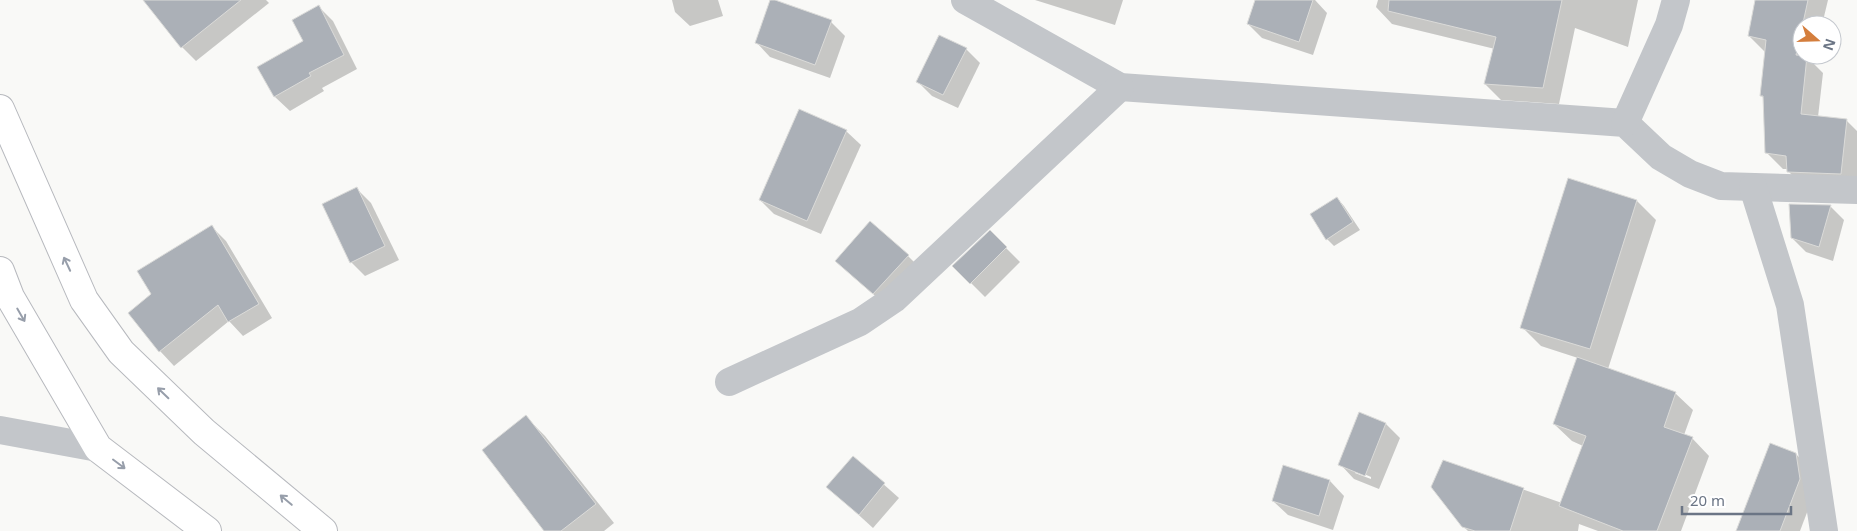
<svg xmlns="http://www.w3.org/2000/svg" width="1857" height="531" font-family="'Noto Sans',sans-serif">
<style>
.shadow{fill:#0003;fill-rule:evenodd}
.building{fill:#abb0b7;stroke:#dbdbd9}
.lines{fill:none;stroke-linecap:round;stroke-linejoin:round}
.major-casing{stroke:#b7b9be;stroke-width:30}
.minor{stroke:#c3c6ca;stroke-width:28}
.major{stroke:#fff;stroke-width:28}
.oneway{stroke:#979eaa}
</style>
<rect width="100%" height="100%" fill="#f9f9f7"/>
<g class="shadow">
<polygon points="153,0 266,0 269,3 196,61 182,47"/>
<polygon points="672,0 718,0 723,16 690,26 675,12"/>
<polygon points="772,0 831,22 845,36 830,78 770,57 756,42"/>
<polygon points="1035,0 1123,0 1115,25"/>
<polygon points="1256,0 1315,0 1327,13 1313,55 1262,38 1248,24"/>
<polygon points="1378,0 1638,0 1628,47 1575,28 1559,104 1501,100 1485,84 1495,49 1392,24 1376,7"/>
<polygon points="1757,0 1828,0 1822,25 1802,25 1802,55 1816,55 1814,64 1823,73 1818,117 1847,121 1857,131 1857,190 1805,188 1789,172 1788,169 1783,169 1766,152 1764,98 1761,96 1766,53 1749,36"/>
<polygon points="319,7 333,21 357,69 322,88 324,91 290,111 275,97 258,68 304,41"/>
<polygon points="966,49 980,63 958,108 932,96 918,82"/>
<polygon points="846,131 861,145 821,234 774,214 760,200"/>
<polygon points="1569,180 1637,201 1656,220 1608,369 1675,393 1693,410 1684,435 1692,438 1709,456 1681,531 1598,531 1579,524 1578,531 1468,531 1463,526 1444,462 1562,503 1583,446 1572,441 1554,424 1578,358 1541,346 1522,327"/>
<polygon points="357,189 371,203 399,260 365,276 351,262"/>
<polygon points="1337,198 1344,206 1360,230 1334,246 1327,239"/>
<polygon points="1830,206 1844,220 1833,261 1806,252 1792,238"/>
<polygon points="212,227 226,241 272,318 243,336 229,321 174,366 160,351 130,313 153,294"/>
<polygon points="990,232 1020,262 985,297 954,266"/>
<polygon points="908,256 922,270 888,307 851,275"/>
<path d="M1360 414 1386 424 1400 438 1379 489 1354 479 1340 464ZM1355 470 1371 477V479L1355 473Z"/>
<polygon points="526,417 545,436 614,523 604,531 546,531"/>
<polygon points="1796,454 1810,469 1814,494 1800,531 1737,531"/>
<polygon points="854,458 899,498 873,528 828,487"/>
<polygon points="1284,467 1330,481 1344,496 1333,530 1288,515 1273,501"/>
</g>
<g class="building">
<polygon points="143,0 241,0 181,48"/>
<polygon points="770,0 775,0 832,20 815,65 755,43"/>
<polygon points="1255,0 1313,0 1299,42 1247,24"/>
<polygon points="1389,0 1562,0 1543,88 1484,84 1496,37 1388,11"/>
<polygon points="1755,0 1808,0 1796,55 1807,56 1801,114 1847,119 1841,174 1787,172 1786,156 1765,153 1763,96 1760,96 1766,40 1748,36"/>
<polygon points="319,5 344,55 309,73 311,76 274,97 257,67 303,41 292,20"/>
<polygon points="939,35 967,48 943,95 916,82"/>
<polygon points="799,109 847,130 807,221 759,200"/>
<polygon points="1568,178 1637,200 1590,349 1520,328"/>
<polygon points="357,187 385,246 350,263 322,204"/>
<polygon points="1337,197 1353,222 1326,240 1310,214"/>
<polygon points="1789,204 1831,205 1819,247 1791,238"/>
<polygon points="870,221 909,255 873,294 835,261"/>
<polygon points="212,225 259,304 228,322 218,305 159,352 128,313 151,294 137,271"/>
<polygon points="990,230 1007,247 970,284 952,266"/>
<polygon points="1577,357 1676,392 1664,427 1693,437 1657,531 1623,531 1559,506 1586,436 1553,424"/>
<polygon points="1359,412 1386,423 1365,476 1338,465"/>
<polygon points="526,415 596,504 561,531 544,531 482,450"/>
<polygon points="1770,443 1796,453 1800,479 1780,531 1736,531"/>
<polygon points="853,456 885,483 859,515 826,487"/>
<polygon points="1443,460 1524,488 1510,531 1475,531 1462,527 1431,487"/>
<polygon points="1283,465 1330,480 1319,516 1272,501"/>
</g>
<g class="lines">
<defs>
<g id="major">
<polyline points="0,109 84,300 121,352 204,432 323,531"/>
<polyline points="0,271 10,297 98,448 207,531"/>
</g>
</defs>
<use href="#major" class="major-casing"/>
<g class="minor">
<polyline points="965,0 1120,87 1625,123 1661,157 1690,174 1721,186 1857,190"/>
<polyline points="1625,123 1669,25 1676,0"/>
<polyline points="1753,187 1790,305 1824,531"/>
<polyline points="729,382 860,322 894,299 1120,87"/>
<polyline points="0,430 98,448"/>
</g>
<use href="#major" class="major"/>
</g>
<defs><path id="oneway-shaft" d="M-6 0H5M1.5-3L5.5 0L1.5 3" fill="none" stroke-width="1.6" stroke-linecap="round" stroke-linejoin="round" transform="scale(1.25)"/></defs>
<g class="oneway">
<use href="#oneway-shaft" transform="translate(67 264) rotate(-115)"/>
<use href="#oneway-shaft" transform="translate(21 315) rotate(60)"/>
<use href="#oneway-shaft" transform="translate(163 393) rotate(-136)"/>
<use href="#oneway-shaft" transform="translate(119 464) rotate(37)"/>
<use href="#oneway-shaft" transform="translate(286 500) rotate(-140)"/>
</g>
<g transform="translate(1817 40) rotate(110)"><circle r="24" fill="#ffffff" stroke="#c4c8ce"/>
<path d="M0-4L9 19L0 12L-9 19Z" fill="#d47e3d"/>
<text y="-8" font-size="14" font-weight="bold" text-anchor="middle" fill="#6b7585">N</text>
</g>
<path d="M1682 506v8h109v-8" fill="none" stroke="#6b7585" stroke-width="2.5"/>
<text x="1690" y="506" font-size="15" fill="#6b7585" stroke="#ffffff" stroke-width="4" paint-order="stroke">20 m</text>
</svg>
